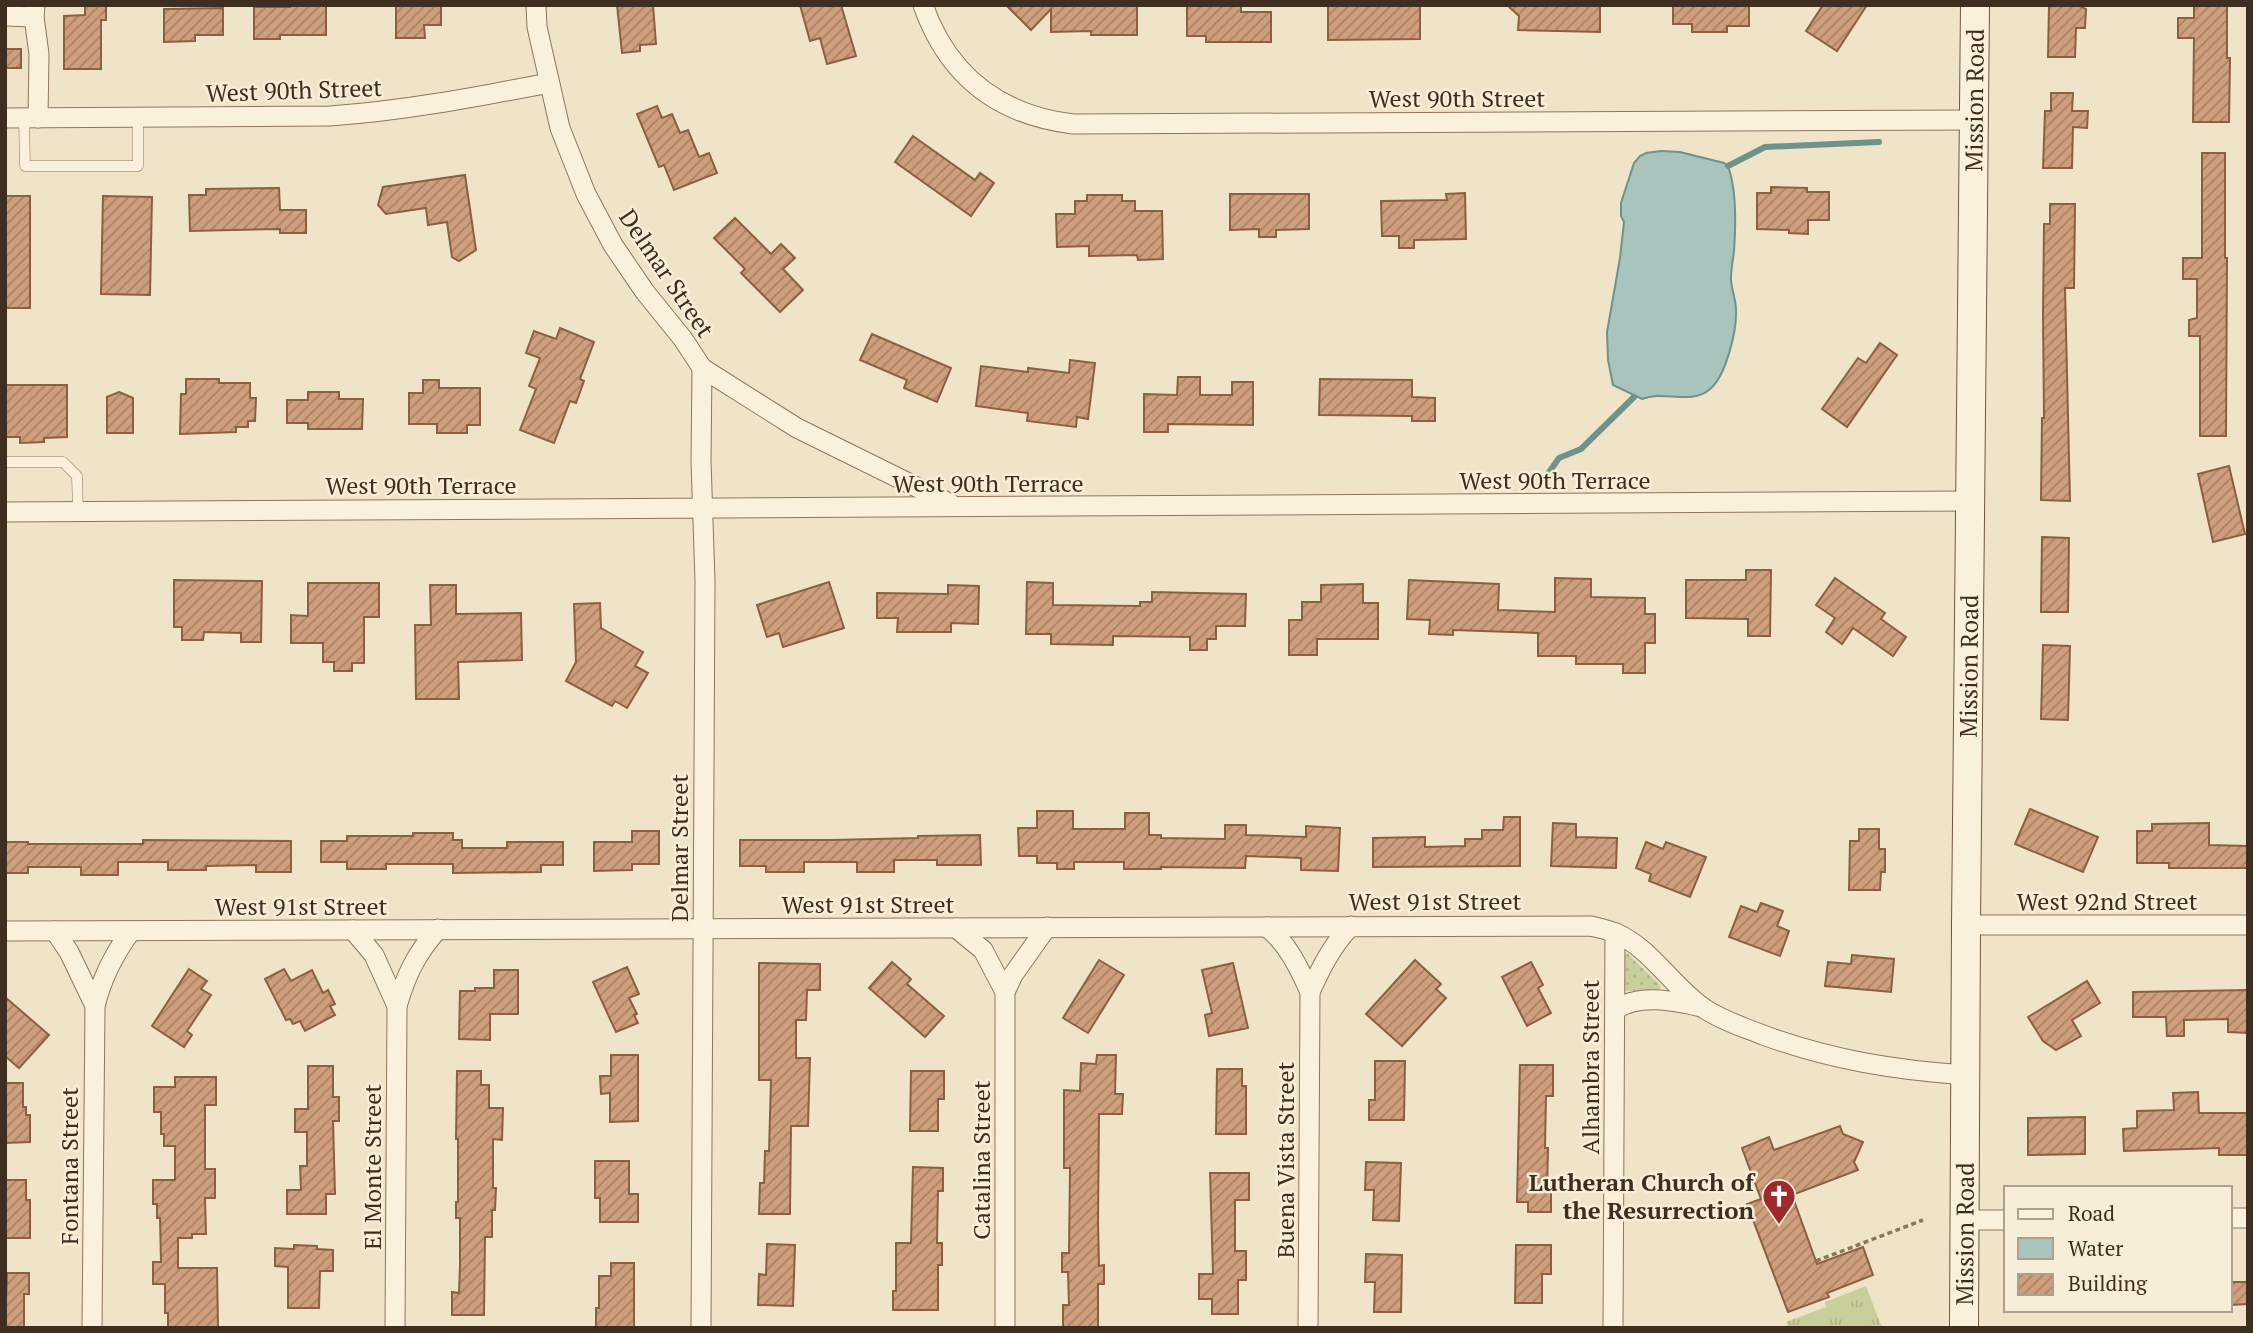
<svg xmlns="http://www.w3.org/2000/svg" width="2253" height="1333" font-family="'PT Serif',serif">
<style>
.grass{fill:url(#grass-dots)}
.park{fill:url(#park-tufts)}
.water{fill:#a9c4bc;stroke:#6f938a;stroke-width:2}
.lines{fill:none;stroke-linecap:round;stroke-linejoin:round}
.stream{stroke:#6f938a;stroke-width:6}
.building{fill:url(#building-hatch);stroke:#8d5f41;stroke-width:2}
.lane-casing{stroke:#8d765c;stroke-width:11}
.street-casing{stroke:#8d765c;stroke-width:21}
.secondary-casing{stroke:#6f573f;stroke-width:30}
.path{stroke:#8d765c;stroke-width:3.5;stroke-dasharray:5 3.5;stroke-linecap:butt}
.lane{stroke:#faf1dc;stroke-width:10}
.street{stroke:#faf1dc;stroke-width:19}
.secondary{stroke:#faf1dc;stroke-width:28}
.labels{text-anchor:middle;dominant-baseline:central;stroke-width:5;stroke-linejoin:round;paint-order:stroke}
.street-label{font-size:24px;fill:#3d2e20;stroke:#f7eed8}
.poi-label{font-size:24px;font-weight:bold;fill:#3d2e20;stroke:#f7eed8;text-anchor:end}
</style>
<defs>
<pattern id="grass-dots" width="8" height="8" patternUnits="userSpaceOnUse" patternTransform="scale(1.75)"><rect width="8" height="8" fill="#c9cf9b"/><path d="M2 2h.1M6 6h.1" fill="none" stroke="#aeb285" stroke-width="1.8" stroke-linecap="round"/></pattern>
<pattern id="park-tufts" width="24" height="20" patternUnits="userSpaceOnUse" patternTransform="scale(1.75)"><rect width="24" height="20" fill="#c9cf9b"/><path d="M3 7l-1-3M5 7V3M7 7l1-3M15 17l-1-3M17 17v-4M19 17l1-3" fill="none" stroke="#aeb285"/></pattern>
<pattern id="building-hatch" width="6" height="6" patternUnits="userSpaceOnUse" patternTransform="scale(1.75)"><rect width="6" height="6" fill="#cf9f7d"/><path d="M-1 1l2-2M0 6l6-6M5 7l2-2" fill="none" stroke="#a98266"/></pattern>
</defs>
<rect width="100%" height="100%" fill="#f0e4c8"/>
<polygon class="grass" points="1623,953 1628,954 1659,984 1661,987 1659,990 1624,991"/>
<polygon class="park" points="1866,1286 1882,1328 1788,1328 1786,1322 1826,1307 1825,1302"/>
<path class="water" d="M1661 151 1680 152 1724 163 1728 166C1737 191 1736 224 1734 251 1733 260 1731 269 1731 278 1731 289 1736 299 1736 310 1737 330 1726 377 1709 390 1691 405 1663 390 1642 399L1613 385 1608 360 1607 332 1620 258 1624 222 1621 216V203L1634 163 1640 156 1646 153Z"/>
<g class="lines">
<g class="stream">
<polyline points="1728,166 1765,147 1879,142"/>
<polyline points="1545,478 1559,458 1581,449 1634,397"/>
</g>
</g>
<g class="building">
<polygon points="85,5 106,5 106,20 101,20 101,69 64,69 64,16 85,15"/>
<polygon points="290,5 326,5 326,35 280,35 280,39 254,39 254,7 290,7"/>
<polygon points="396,5 441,5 441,25 424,25 425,38 396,38"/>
<polygon points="617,5 653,5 656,44 640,45 640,51 622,53"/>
<polygon points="800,5 841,5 856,56 827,64 820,38 810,41"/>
<polygon points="1006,5 1137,5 1137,35 1091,35 1091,31 1051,32 1051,9 1031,30"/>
<polygon points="1187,5 1241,5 1241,12 1271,12 1271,42 1206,42 1206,36 1187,36"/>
<polygon points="1328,5 1420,5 1420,39 1328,40"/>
<polygon points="1507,5 1600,5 1600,32 1518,30 1519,16"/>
<polygon points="1673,5 1749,5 1749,26 1727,26 1727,32 1692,32 1692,24 1673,24"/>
<polygon points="1823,5 1867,5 1837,51 1806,31"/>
<polygon points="2049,5 2078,5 2086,9 2085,28 2076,28 2075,57 2048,57"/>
<polygon points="2194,5 2227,5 2227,58 2230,58 2229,122 2193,122 2194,38 2178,38 2178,18 2194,18"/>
<polygon points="223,8 223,35 195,35 195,41 164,42 164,9"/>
<rect x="5" y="49" width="16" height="19"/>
<polygon points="2051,93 2073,93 2072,111 2088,111 2087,128 2073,127 2072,168 2043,168 2045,111 2051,111"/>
<polygon points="657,106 662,118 672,114 680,133 688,130 699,157 709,153 717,173 674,190 664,165 659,167 637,114"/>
<polygon points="913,136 975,180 980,173 994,183 971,216 895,162"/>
<polygon points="2202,153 2225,153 2225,258 2227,258 2226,436 2200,436 2200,336 2189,336 2189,320 2197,318 2197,279 2183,279 2183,258 2202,258"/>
<polygon points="465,175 476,250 459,261 452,257 447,222 428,225 426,208 386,214 378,205 383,187"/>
<polygon points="1771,187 1807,188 1807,192 1829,192 1829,220 1808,220 1808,234 1789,233 1789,230 1757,229 1757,193 1771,193"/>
<polygon points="279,188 280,210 306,210 306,233 280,233 280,229 190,231 189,195 206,195 206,189"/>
<polygon points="1465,193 1466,239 1414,240 1414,248 1399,248 1399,236 1382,236 1381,201 1447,200 1446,194"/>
<polygon points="1230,194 1309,194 1309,229 1276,230 1276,237 1259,237 1259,229 1230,230"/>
<polygon points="1087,195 1122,195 1122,201 1135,201 1135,211 1162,211 1163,259 1138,260 1137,255 1089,256 1089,246 1057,247 1056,214 1075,214 1075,201 1087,201"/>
<rect x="5" y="196" width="25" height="112"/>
<polygon points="103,196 152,197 150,295 101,294"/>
<polygon points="2050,204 2075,204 2074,288 2065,288 2070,501 2041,500 2042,418 2044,418 2043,315 2044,224 2050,224"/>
<polygon points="735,218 771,254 781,244 795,258 783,269 803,290 780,312 741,273 745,269 714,238"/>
<polygon points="560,328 594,342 580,379 584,381 576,403 570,401 554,443 520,430 536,389 529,386 540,358 526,353 534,331 556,339"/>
<polygon points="872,334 951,368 937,402 904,388 907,380 860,360"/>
<polygon points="1880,343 1897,355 1847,427 1822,409 1858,358 1866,363"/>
<polygon points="1070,360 1095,363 1088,419 1077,417 1076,427 1027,421 1028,413 976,406 981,366 1028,372 1028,368 1069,373"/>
<polygon points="1178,377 1200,377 1200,395 1232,395 1232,382 1253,382 1253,425 1168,424 1168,432 1144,432 1144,394 1177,395"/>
<polygon points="186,379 219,379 219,383 250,383 250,398 256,398 255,421 248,421 248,427 236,427 236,432 180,434 181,394 186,394"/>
<polygon points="1320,379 1412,380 1412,397 1435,398 1435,421 1412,421 1412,416 1319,415"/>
<polygon points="423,380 439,380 439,388 480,388 480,425 467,425 467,433 437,433 437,424 409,424 409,393 423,393"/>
<polygon points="5,385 67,385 67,437 44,438 44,442 20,443 20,437 5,437"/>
<polygon points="119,392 133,398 133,433 107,433 107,397"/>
<polygon points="308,392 339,392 339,399 363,399 362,429 308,429 308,423 287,423 287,400 308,400"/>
<polygon points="2229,466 2245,534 2213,542 2198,474"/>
<polygon points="2042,537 2069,538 2068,612 2041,612"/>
<polygon points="1746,570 1771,570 1770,636 1748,636 1748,619 1686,618 1686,580 1746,580"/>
<polygon points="1555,578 1591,579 1591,597 1645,598 1645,614 1655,614 1655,643 1645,643 1645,673 1623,673 1623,664 1576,664 1576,656 1538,656 1538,633 1453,630 1453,635 1429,634 1430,620 1407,619 1409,580 1499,584 1498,610 1555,612"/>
<polygon points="1835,578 1885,613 1881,619 1906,637 1893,656 1853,628 1842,644 1826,632 1835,618 1816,605"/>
<polygon points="174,580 262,581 261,642 241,642 241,633 204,632 203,640 182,640 182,627 174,627"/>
<polygon points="829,582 844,628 783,647 779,633 767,637 757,605"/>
<polygon points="1027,582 1053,583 1053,605 1140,606 1140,602 1152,602 1152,592 1246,594 1245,626 1216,626 1216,639 1207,639 1207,650 1190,650 1190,637 1113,636 1113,645 1051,644 1051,634 1026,634"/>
<polygon points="308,583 379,583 379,617 364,617 364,663 352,663 352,671 334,671 334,662 323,662 323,643 291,643 291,615 308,616"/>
<polygon points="1363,584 1363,603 1378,603 1378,639 1317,639 1317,655 1289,655 1289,620 1302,620 1302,602 1321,602 1321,585"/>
<polygon points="430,585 456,585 456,614 521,613 522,660 458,662 459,699 416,699 415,625 431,625"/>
<polygon points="948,585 979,586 978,624 951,623 951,632 897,632 898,618 877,618 877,593 948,594"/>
<polygon points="600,603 601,628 643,652 635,666 648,673 627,708 615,701 612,706 566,681 576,662 574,604"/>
<polygon points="2043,645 2070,646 2068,720 2041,719"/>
<polygon points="2030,809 2098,837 2083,872 2015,844"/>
<polygon points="1037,811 1073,811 1073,829 1125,829 1125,813 1149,813 1149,835 1161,835 1161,838 1225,839 1225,825 1246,825 1246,835 1306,837 1306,826 1340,828 1338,871 1301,870 1301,858 1246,856 1245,868 1161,867 1161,869 1124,869 1124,862 1074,862 1074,869 1057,869 1057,863 1037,863 1037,856 1019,856 1018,828 1037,828"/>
<polygon points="1504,817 1520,817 1520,866 1373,867 1373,838 1425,837 1425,847 1465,846 1465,839 1482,839 1482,830 1503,830"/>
<polygon points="1553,823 1576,824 1576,837 1617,838 1616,868 1551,866"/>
<polygon points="2209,823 2209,845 2248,846 2248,868 2169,868 2169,863 2137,863 2137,831 2152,831 2152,824"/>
<polygon points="1859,829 1879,829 1879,849 1885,849 1885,872 1881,872 1880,890 1849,890 1850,841 1859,841"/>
<polygon points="632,831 659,831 659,864 632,864 632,870 594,871 594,842 632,842"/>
<polygon points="413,833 453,833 453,840 462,840 462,848 507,848 507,842 563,842 563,865 541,865 541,872 453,873 453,864 386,864 386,869 347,869 347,862 321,862 321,841 347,841 347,836 413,836"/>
<polygon points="980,835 981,865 937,865 937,860 894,860 894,872 857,872 857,862 804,862 804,872 766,872 766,866 740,866 740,840 832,840 918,838 918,836"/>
<polygon points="143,840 291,841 291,872 256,872 256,865 206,866 206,870 168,870 168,862 118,862 118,875 81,875 81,867 28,867 28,873 5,873 5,842 28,842 28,844 143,844"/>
<polygon points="1646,842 1663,849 1666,842 1706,857 1690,897 1649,881 1651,874 1636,868"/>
<polygon points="1761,903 1783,911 1777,926 1789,931 1780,956 1729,937 1741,906 1757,912"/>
<polygon points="1852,955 1894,959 1891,992 1825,986 1828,962 1851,964"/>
<polygon points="1099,960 1124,975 1088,1033 1063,1018"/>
<polygon points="1415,960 1441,984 1436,989 1446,998 1402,1046 1366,1014"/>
<polygon points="892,962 911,979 907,984 944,1016 925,1037 869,988"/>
<polygon points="1531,962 1543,985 1538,988 1551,1013 1527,1026 1502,977"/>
<polygon points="759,963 820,964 820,990 807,990 806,1020 796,1020 796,1058 810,1058 808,1126 791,1126 790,1214 759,1214 760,1183 764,1183 765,1151 769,1151 771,1080 759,1080"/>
<polygon points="1233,963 1248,1028 1209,1036 1205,1015 1212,1013 1202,970"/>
<polygon points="627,967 639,994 629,998 637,1014 634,1015 638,1023 616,1032 593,982"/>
<polygon points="189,969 207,981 201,989 211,995 187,1031 192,1035 184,1047 152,1026"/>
<polygon points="284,969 291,981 312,970 323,993 328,990 335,1004 330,1006 335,1015 305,1031 300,1021 293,1024 290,1019 286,1020 265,979"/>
<polygon points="494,970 518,970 518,1014 490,1014 490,1040 459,1039 460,991 475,991 475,988 494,988"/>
<polygon points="2087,981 2100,1003 2072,1020 2081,1036 2056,1050 2043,1041 2028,1017"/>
<polygon points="2248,990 2248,1033 2228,1032 2228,1019 2184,1020 2184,1036 2167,1036 2166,1017 2133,1017 2133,992"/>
<polygon points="5,997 49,1035 19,1068 5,1056"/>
<polygon points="611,1055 638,1055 638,1121 610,1122 610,1093 601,1094 600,1076 611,1076"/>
<polygon points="1097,1055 1116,1055 1115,1094 1123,1094 1122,1114 1099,1114 1098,1222 1099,1266 1104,1265 1104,1284 1098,1284 1098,1328 1063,1328 1063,1305 1069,1305 1068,1272 1062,1272 1062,1253 1069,1253 1070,1168 1064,1168 1064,1090 1080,1091 1081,1063 1096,1064"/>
<polygon points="1375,1061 1405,1061 1404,1120 1369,1120 1369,1100 1375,1100"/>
<polygon points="1520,1065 1553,1065 1553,1096 1546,1096 1545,1148 1548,1148 1547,1192 1551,1192 1551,1212 1528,1212 1528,1202 1517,1202"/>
<polygon points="308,1066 333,1066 333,1097 339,1097 339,1121 333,1121 335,1194 326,1194 326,1214 287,1214 287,1190 301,1190 300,1166 307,1166 307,1132 295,1132 295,1109 308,1109"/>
<polygon points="1217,1069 1242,1069 1242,1086 1246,1086 1246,1134 1216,1134"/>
<polygon points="457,1071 481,1071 481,1085 489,1085 489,1108 503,1108 502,1140 493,1139 493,1188 496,1188 495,1210 492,1210 492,1237 485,1237 484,1315 452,1315 452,1292 459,1293 460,1265 460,1218 456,1218 456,1202 458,1202 458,1139 456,1139"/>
<polygon points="911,1071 944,1071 944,1099 938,1099 938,1131 910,1131"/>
<polygon points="175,1077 216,1077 216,1105 205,1105 205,1169 215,1169 215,1198 205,1198 206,1234 192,1234 192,1238 178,1238 178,1268 217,1268 218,1327 168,1327 168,1313 165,1313 165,1284 153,1284 153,1262 161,1262 160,1218 157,1218 157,1204 153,1204 153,1180 175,1180 175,1146 164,1146 164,1134 161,1134 161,1112 154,1112 154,1087 175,1087"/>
<polygon points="5,1083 23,1083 23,1107 26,1107 26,1115 30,1115 30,1142 5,1143"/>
<polygon points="2198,1092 2199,1113 2248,1113 2248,1155 2219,1155 2219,1148 2124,1151 2123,1129 2137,1128 2137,1111 2174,1110 2173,1093"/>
<polygon points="2085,1117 2085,1154 2028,1155 2028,1118"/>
<polygon points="1840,1126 1843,1134 1863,1142 1854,1162 1858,1170 1792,1195 1817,1264 1863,1247 1873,1275 1827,1293 1829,1297 1788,1312 1747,1204 1761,1199 1742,1148 1769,1137 1774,1150"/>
<polygon points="595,1161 629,1161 629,1194 638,1194 638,1222 600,1222 600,1198 595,1198"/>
<polygon points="1366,1162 1401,1163 1399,1221 1373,1220 1374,1190 1365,1190"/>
<polygon points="913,1167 943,1168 943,1191 938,1191 937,1243 942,1243 942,1265 938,1265 938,1310 893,1310 893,1291 896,1291 896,1243 911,1243"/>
<polygon points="1210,1173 1249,1173 1249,1200 1235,1200 1235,1251 1246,1251 1246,1280 1238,1280 1238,1314 1212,1314 1212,1299 1199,1299 1199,1274 1213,1274"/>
<polygon points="5,1180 26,1180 26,1200 30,1200 30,1238 5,1238"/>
<polygon points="767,1244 795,1245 793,1306 758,1305 759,1274 766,1275"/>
<polygon points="294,1245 317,1246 317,1249 333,1250 333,1271 320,1271 319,1308 288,1308 288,1267 275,1266 275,1248 294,1249"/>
<polygon points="1516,1245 1551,1245 1551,1274 1542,1274 1542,1303 1515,1303"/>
<polygon points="1366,1254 1402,1255 1401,1312 1374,1312 1375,1282 1365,1282"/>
<polygon points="611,1263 634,1263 634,1328 596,1328 596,1308 599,1308 599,1276 611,1276"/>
<polygon points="7,1273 29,1273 29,1294 24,1294 24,1328 5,1328"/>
<polygon points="2230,1282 2248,1282 2248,1304 2230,1305"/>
</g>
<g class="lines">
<defs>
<g id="lane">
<polyline points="24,118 25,166 138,166 138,118"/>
<polyline points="5,462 63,462 77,476 78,512"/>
</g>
<g id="street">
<polyline points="35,5 34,17 39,54 38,118"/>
<polyline points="536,5 537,27 560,128 586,194 613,245 645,292 683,339 702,368 797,428 951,504"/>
<path d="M923 5C948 76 999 115 1073 124L1974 120"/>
<polyline points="5,16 34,17"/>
<path d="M5 118 330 116C404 111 476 97 549 83"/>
<polyline points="5,512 1971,501"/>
<polyline points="1966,925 2248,925"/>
<path d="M1267 927C1288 944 1299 968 1310 992L1308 1328"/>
<polyline points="956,928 983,950 1005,992"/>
<polyline points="353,930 374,955 397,1006"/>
<path d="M5 931 1591 926C1599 928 1608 930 1616 933 1653 950 1672 987 1705 1009 1723 1021 1743 1027 1763 1035 1832 1060 1894 1070 1966 1075"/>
<polyline points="55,931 69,952 95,1006"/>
<path d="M1310 992C1321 968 1332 945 1351 926"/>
<path d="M1615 1010C1639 993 1674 1001 1702 1007"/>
<polyline points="2230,1218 2248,1218"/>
<polyline points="1964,1220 2006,1220"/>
<path d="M92 1328 95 1006C102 977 114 954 131 931"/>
<path d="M395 1328 397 1006C406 975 416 954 438 929"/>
<polyline points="701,1328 705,581 701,461 702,368"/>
<polyline points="1005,1328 1005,992 1013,975 1047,927"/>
<polyline points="1613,1328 1615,933"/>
</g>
<g id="secondary">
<path id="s1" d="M1964 1328 1966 925 1975 5"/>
</g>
</defs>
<use href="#lane" class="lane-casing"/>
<use href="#street" class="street-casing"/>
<use href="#secondary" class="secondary-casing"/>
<polyline class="path" points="1816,1261 1923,1220"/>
<use href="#lane" class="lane"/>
<use href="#street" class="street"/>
<use href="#secondary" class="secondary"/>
</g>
<defs>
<symbol id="church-pin" viewBox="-11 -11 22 30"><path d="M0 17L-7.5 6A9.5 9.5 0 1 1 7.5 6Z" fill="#9e2a2b" stroke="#f7eed8"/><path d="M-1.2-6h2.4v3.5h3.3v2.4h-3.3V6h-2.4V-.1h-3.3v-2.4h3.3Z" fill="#fff"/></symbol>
</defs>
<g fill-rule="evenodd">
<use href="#church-pin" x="1760" y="1177" width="38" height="52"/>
</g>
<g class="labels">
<g class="street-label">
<text transform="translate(294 90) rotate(-2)">West 90th Street</text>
<text x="1457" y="98">West 90th Street</text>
<text stroke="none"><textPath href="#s1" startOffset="1228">Mission Road</textPath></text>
<text transform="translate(667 273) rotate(56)">Delmar Street</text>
<text x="1555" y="480">West 90th Terrace</text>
<text x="988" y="483">West 90th Terrace</text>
<text x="421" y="485">West 90th Terrace</text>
<text stroke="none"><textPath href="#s1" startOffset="662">Mission Road</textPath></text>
<text transform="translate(679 848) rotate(-90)">Delmar Street</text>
<text x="1435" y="901">West 91st Street</text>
<text x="2107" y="901">West 92nd Street</text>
<text x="868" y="904">West 91st Street</text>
<text x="301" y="906">West 91st Street</text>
<text transform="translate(1590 1067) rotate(-90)">Alhambra Street</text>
<text transform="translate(981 1160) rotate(-90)">Catalina Street</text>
<text transform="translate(1285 1160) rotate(-90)">Buena Vista Street</text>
<text transform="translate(69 1166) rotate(-90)">Fontana Street</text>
<text transform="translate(372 1167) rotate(-90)">El Monte Street</text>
<text stroke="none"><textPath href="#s1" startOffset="94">Mission Road</textPath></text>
</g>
<g class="poi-label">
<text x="1754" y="1182">Lutheran Church of<tspan x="1754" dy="28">the Resurrection</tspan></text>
</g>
</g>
<rect width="2253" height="1333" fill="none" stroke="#3d2e20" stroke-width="14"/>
<rect x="2004" y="1186" width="228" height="126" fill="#f7eed8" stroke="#ada18e" stroke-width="2"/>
<rect x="2018" y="1209" width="35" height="10" fill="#faf1dc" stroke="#ada18e" stroke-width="2"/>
<text x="2068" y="1221" font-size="21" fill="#3d2e20">Road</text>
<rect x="2018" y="1238" width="35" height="21" fill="#a9c4bc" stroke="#ada18e" stroke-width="2"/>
<text x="2068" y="1256" font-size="21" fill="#3d2e20">Water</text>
<rect x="2018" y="1274" width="35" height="21" fill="url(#building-hatch)" stroke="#ada18e" stroke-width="2"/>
<text x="2068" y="1291" font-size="21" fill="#3d2e20">Building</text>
</svg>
